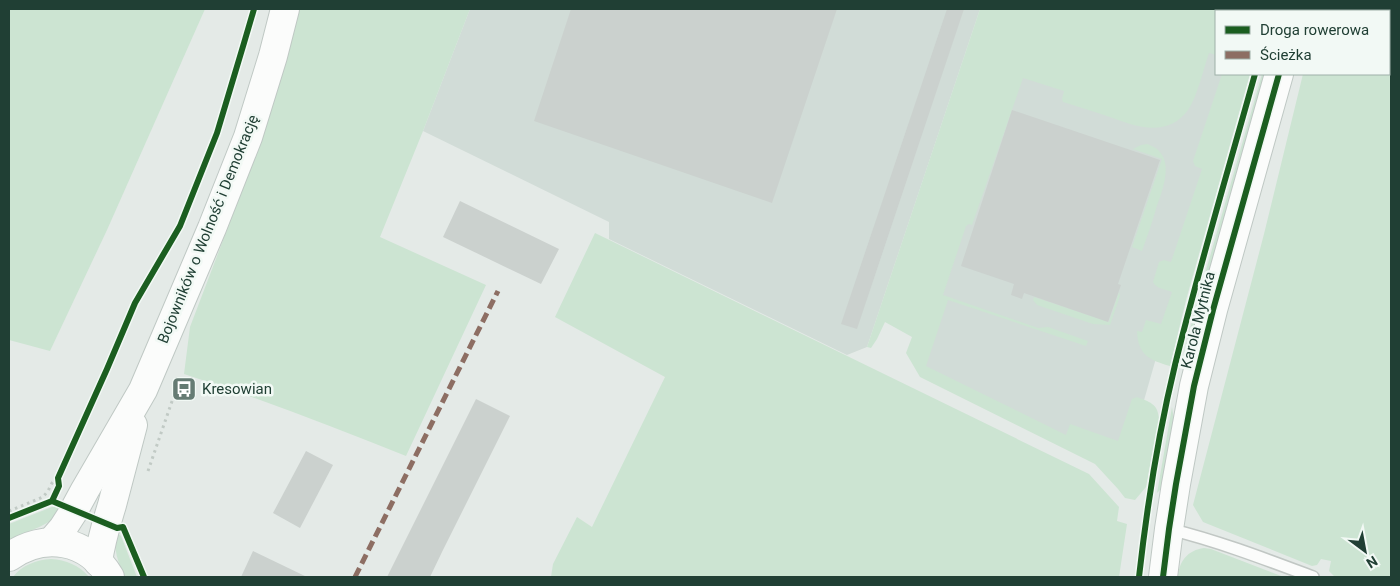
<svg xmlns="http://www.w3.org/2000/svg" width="1400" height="586" font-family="Roboto,sans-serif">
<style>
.built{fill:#d1dcd7}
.green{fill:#cce4d2}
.building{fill:#cbd1ce}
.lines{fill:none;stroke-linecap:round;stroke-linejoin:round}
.lane-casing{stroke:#c1c7c4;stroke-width:14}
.secondary-casing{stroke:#bfc8c4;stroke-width:30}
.path{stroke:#c1cac5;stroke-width:3;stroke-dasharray:2.5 4;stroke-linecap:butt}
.lane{stroke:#fbfcfb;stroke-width:11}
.secondary{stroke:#fbfcfb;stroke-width:28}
.quiet{stroke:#8d6e63;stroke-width:5;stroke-dasharray:10 5;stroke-linecap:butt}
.cycleway-casing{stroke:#f2f9f5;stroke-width:9}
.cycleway{stroke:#1b5e20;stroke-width:6}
.labels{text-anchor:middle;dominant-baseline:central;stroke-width:5;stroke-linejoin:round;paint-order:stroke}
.street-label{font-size:15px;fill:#203f34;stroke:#f2f9f5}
.poi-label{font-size:15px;fill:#203f34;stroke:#f2f9f5;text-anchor:start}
</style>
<rect width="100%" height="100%" fill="#e4eae7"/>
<g class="built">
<polygon points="470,9 980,9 867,347 847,355 609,239 609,222 423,131"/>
<polygon points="1029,9 1216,11 1216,74 1237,74 1125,467 924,369 915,348"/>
</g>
<g class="green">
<polygon points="9,9 205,9 107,230 50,351 9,340"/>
<path d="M297 9H470L423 131 380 237 486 285 406 456C333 427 259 398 184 374L190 327 249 172Z"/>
<path d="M980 9H1268V11H1216V55L1209 53C1203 70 1198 95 1188 110 1167 139 1134 126 1107 116 1093 111 1078 107 1063 102L1062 99 1064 91 1023 78 972 225 969 224 966 226 943 295 1038 328 1048 327 1088 341 1086 346 948 300 926 366 1066 435 1070 424 1118 441 1132 399 1137 397C1149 402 1158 403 1159 419L1146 487 1135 500 1125 498 1118 489 1095 464 920 377 906 353 912 337 885 322 877 339 871 348 867 347Z"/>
<polygon points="1389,37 1391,38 1391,577 1338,577 1334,576 1329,571 1331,561 1321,559 1317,565 1312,566 1203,522 1193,505 1264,234 1303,74 1389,74"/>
<path d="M1222 74H1250L1186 300 1170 366C1149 360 1138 355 1137 331L1142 332 1146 320 1161 324 1172 292C1165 289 1156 289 1153 282L1159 262 1164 260 1171 262 1202 169 1195 166 1193 161Z"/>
<polygon points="1262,74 1268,74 1187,360 1181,365 1197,302"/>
<path d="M1147 144C1178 154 1163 189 1156 209 1152 223 1147 237 1142 251L1132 247 1162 159 1133 149 1141 145Z"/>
<polygon points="595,233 1089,474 1119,507 1117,521 1127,524 1119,577 551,577 553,564 577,517 592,527 665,377 555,317"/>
<polygon points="1119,292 1120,296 1110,325 1093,324 1037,305 1033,300 1034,297 1109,322"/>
<polygon points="1172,407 1174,420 1162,488 1157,493"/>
<path d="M52 507H56L62 510C47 528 28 530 9 540V524Z"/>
<path d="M116 532 121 536 137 577H125C118 563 113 549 116 532Z"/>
<path d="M1204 548 1211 549 1284 577H1250L1246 576V577H1178C1179 561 1188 550 1204 548Z"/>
<path d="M51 559C66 560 79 565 89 577H13C22 565 36 560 51 559Z"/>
</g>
<g class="building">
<polygon points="571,9 837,9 772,203 534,121"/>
<polygon points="947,9 964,9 857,329 841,324"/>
<polygon points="1012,110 1160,160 1118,284 1121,285 1108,322 1024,293 1022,299 1011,295 1014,284 961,266"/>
<polygon points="460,201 559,249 541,284 443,237"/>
<polygon points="476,399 510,416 442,552 430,577 387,577"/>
<polygon points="306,451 333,465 300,528 273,513"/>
<polygon points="253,551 307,577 241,577"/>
</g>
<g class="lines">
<defs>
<path id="lane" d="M1169 529C1218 541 1265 559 1313 577"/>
<g id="secondary">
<polyline points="1297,11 1298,9"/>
<polyline points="51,542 63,528 72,514 85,490 143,390 212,228 248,137 273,56 285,9"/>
<path d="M9 557C44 532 88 539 110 577"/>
<path d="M98 562C101 540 106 525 112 505 119 478 126 452 133 425"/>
<polyline points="1163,577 1169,529 1176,484 1194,386 1213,310 1279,74"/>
</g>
</defs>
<use href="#lane" class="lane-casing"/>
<use href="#secondary" class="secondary-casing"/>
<g class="path">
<polyline points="148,471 180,378"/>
<polyline points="9,511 43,497 48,491 52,483 58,478"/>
</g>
<use href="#lane" class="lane"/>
<use href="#secondary" class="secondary"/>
<g class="quiet">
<polyline points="1230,11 1230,9"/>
<polyline points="1273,11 1274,9"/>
<polyline points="355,577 498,291"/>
</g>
<defs>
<g id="cycleway">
<polyline points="52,501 117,528 123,527 144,577"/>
<polyline points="9,518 52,501 59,486 58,478 107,369 135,303 180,226 217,133 244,43 254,9"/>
<path d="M1139 577C1147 506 1158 435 1175 365 1199 267 1228 171 1255 74"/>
<polyline points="1163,577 1169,529 1176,484 1194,386 1213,310 1279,74"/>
</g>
</defs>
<use href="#cycleway" class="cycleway-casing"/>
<use href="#cycleway" class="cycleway"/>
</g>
<defs>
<symbol id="bus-square" viewBox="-11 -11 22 22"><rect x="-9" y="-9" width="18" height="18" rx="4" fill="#657b73" stroke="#f2f9f5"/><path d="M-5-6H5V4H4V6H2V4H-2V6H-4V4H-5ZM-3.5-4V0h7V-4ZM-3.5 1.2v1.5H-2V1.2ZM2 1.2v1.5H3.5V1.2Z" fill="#fff"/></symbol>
</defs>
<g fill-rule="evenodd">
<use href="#bus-square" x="170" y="375" width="28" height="28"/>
</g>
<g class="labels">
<g class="street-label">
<text transform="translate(208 229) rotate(-68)">Bojowników o Wolność i Demokrację</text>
<text transform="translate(1198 320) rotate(-76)">Karola Mytnika</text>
</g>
<g class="poi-label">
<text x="202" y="389">Kresowian</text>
</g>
</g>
<rect width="1400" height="586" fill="none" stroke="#203f34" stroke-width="20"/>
<rect x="1215" y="10" width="175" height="65" fill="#f2f9f5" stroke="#9eafa8"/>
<rect x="1225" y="26" width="25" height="8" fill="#1b5e20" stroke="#9eafa8"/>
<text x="1260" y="35" font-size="15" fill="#203f34">Droga rowerowa</text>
<rect x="1225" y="51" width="25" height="8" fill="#8d6e63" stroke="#9eafa8"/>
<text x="1260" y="60" font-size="15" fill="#203f34">Ścieżka</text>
<g transform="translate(1365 551) rotate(148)" stroke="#f2f9f5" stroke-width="4" paint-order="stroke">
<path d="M0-4L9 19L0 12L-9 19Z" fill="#203f34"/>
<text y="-8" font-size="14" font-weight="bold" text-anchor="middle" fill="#203f34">N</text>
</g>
</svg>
